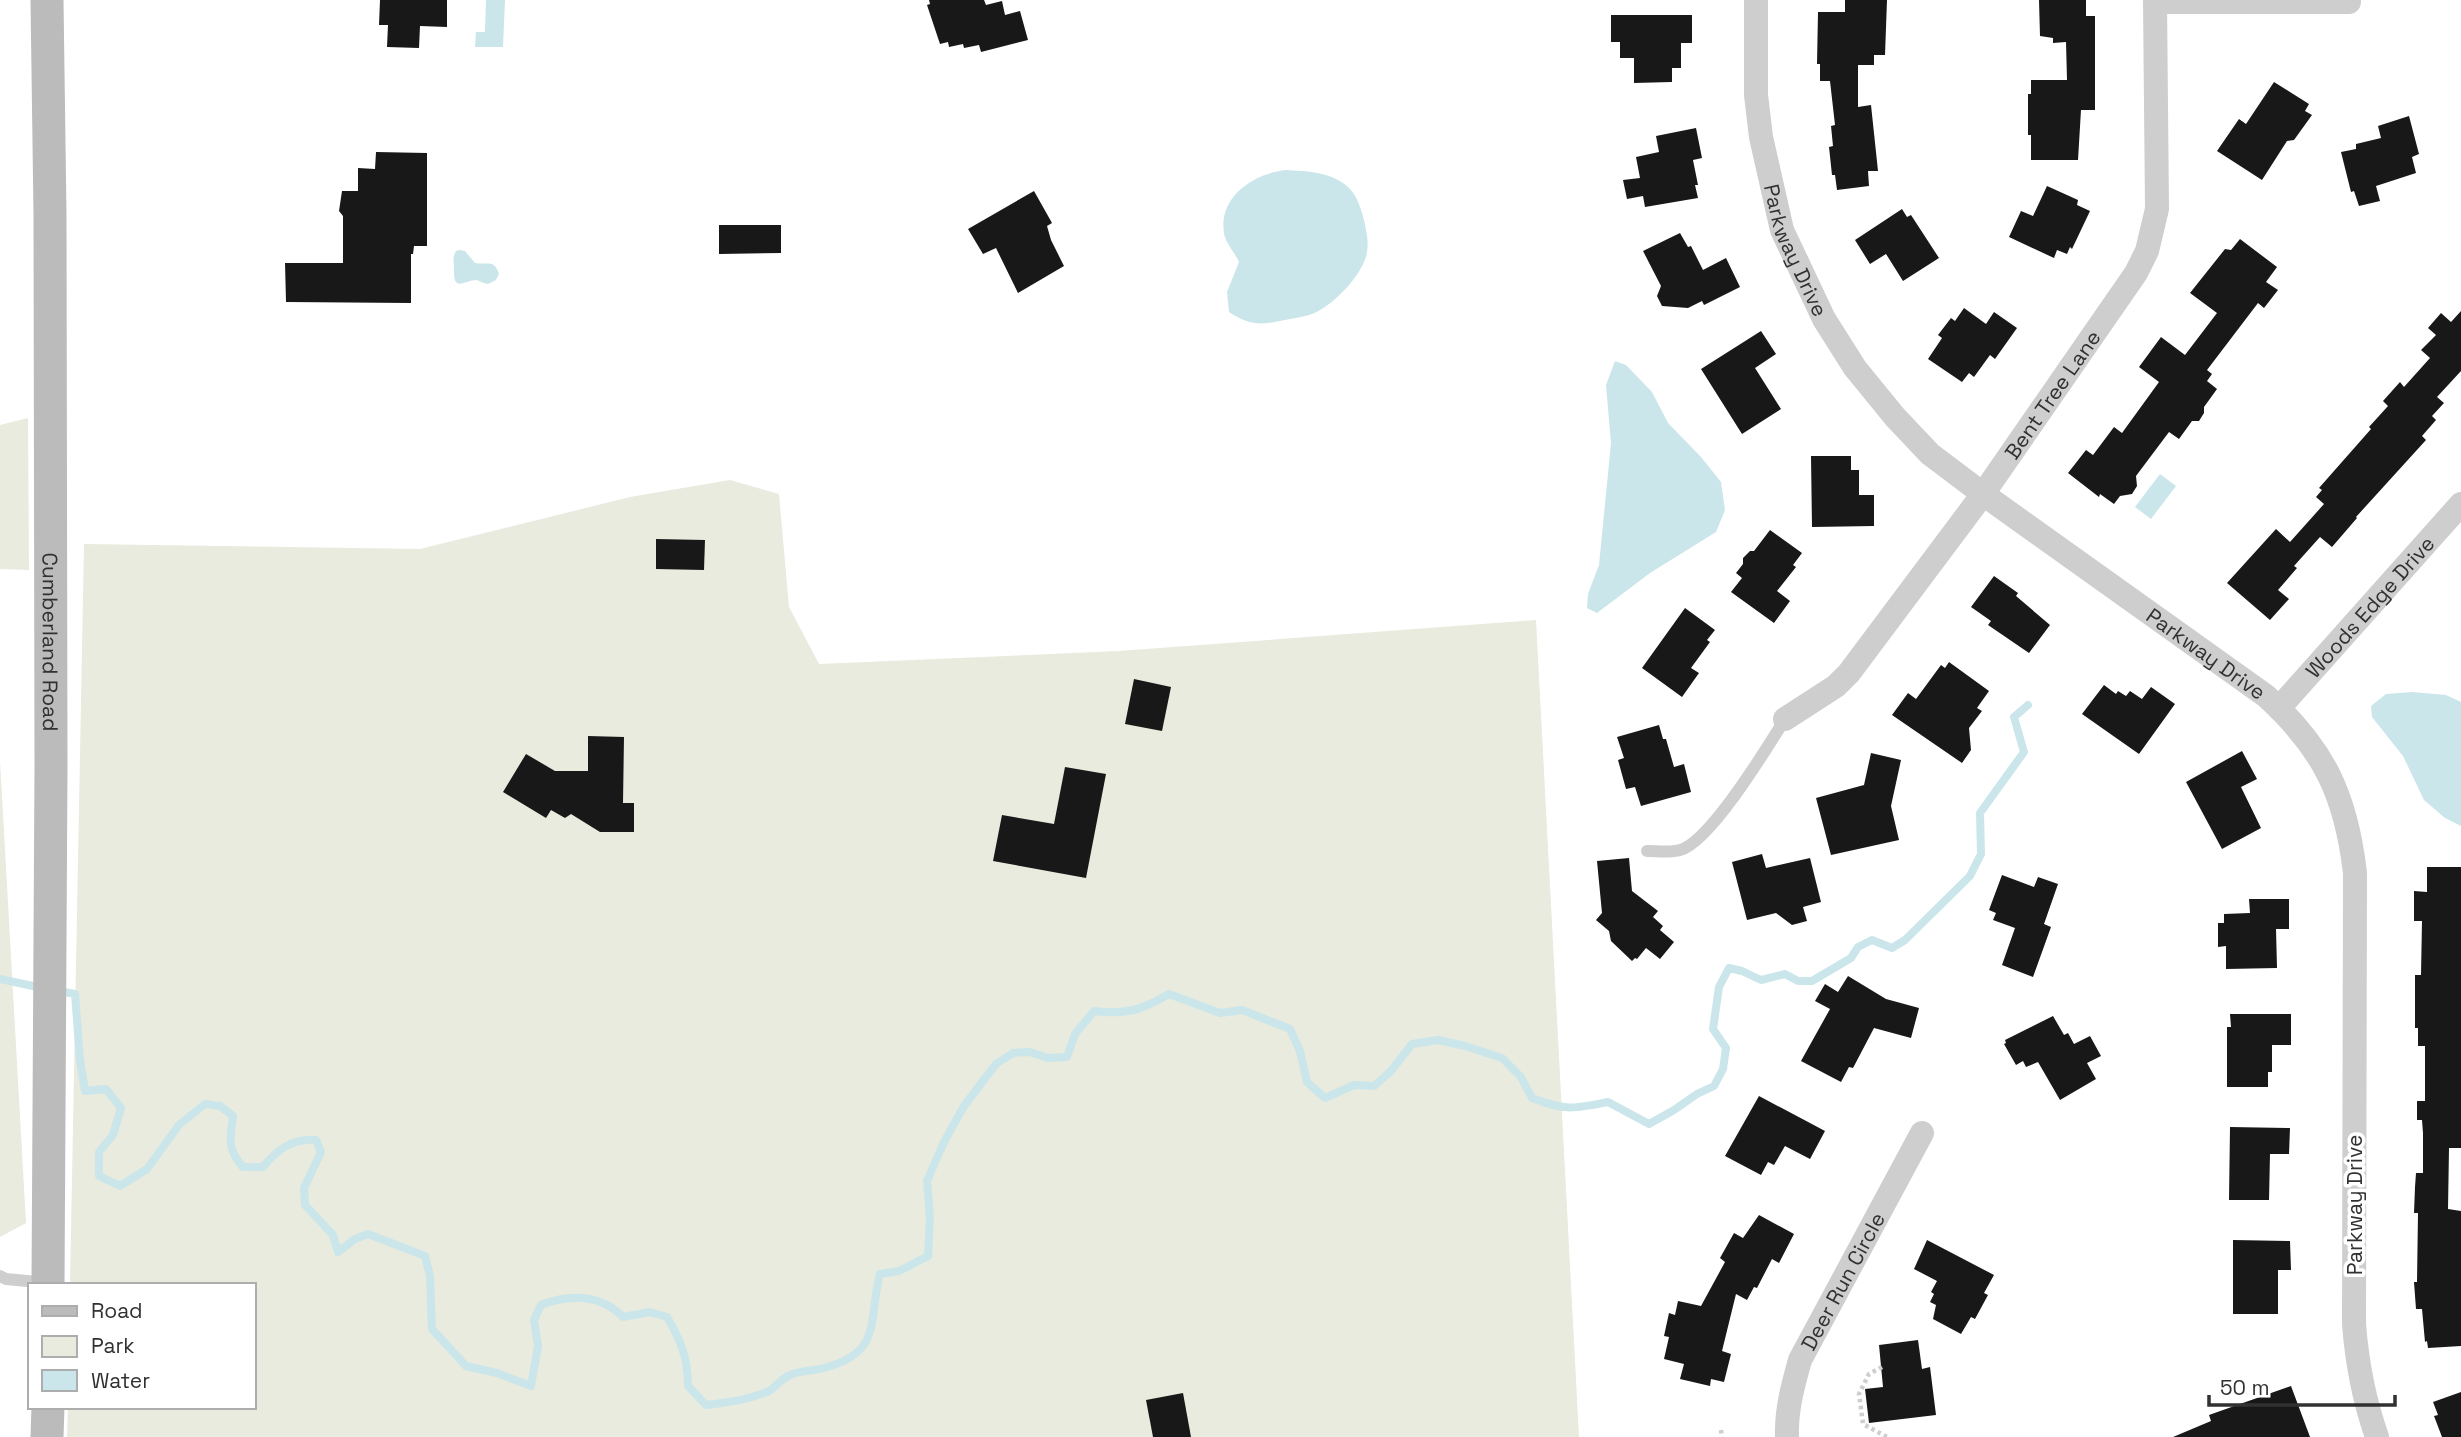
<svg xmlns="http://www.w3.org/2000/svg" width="2461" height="1437" font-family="'Space Grotesk',sans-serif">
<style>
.green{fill:#e8ebdd}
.water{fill:#cae6eb}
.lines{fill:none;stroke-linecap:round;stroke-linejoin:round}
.stream{stroke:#cae6eb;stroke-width:8}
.building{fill:#181818}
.path{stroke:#cecece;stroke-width:4.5;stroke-dasharray:3.5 3.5;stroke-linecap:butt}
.service{stroke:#cecece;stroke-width:12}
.minor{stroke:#cecece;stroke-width:24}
.secondary{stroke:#bbb;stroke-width:33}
.labels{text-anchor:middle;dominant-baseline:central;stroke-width:7;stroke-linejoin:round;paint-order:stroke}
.street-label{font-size:21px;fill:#313131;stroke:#fff}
</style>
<rect width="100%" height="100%" fill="#fff"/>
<g class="green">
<polygon points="28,418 29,570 0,569 0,425"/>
<polygon points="730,480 779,494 789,607 819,664 1119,651 1536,620 1579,1437 67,1437 68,1407 254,1407 254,1285 70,1285 84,544 420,549 630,497"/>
<polygon points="0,761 26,1223 0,1237"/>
</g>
<g class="water">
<polygon points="486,0 505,0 503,47 475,47 476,32 485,32"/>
<path d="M1286 170C1306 171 1332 172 1348 187 1357 195 1361 209 1364 220 1366 230 1369 241 1367 252 1364 274 1332 307 1312 314 1303 317 1294 318 1285 320 1261 325 1250 326 1229 312L1227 292 1239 262C1235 253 1225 242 1224 233 1218 196 1255 173 1286 170Z"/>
<path d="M460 250 465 251 475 263C487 265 495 259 499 274L496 280 488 284C487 284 478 281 477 280 463 280 453 294 454 268 454 260 452 258 456 251Z"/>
<polygon points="1615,361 1626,365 1652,392 1668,423 1701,457 1721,482 1725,510 1716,532 1650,573 1597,613 1587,608 1588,594 1599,565 1611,443 1606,385"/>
<polygon points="2160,474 2176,486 2151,519 2135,507"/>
<polygon points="2412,692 2446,695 2461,702 2461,826 2445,818 2424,800 2403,756 2372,717 2371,706 2386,694"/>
</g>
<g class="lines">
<g class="stream">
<polyline points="0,979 42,988"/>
<path d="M59 991 75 994 80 1060 85 1091 106 1089 121 1108 113 1135 99 1152V1176L120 1186 147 1169 179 1125 205 1104 220 1106 233 1116C230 1138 227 1150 243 1167H263C277 1150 292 1138 316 1140L321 1152 304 1188 305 1205 333 1235 338 1252 355 1239 368 1234 425 1256 430 1276 432 1329 466 1366 497 1373 531 1386 538 1346 534 1320 541 1305C570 1294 600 1294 623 1317L650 1312 667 1317C681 1341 688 1358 688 1386L706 1405C728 1403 749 1400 769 1391 776 1387 782 1378 790 1375 801 1370 815 1371 827 1367 883 1352 868 1318 880 1274L899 1271 928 1256 930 1218 927 1181 944 1142 964 1106 996 1064 1013 1053 1030 1052 1048 1058 1067 1057 1075 1034 1094 1011C1126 1015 1142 1010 1169 994L1220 1013 1242 1010 1290 1029 1300 1051 1307 1082 1325 1098 1354 1085 1374 1086 1391 1071 1412 1044 1438 1040 1465 1046 1502 1058 1521 1077 1532 1098C1565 1111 1574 1109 1608 1102L1649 1124 1674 1110 1697 1094 1714 1086 1723 1069 1726 1048 1713 1029 1719 987 1729 968 1742 971 1761 980 1785 974 1798 981H1812L1851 958 1858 947 1872 940 1892 948 1905 940 1970 876 1981 854 1980 813 2024 752 2014 717 2028 705"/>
</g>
</g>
<g class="building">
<polygon points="380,0 447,0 447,27 420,26 419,48 387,47 388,25 379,25"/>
<polygon points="929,0 984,0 986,5 1002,1 1005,15 1020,11 1028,40 981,52 979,45 964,48 963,44 949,47 948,42 940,44 927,5 930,4"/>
<polygon points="1845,0 1887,0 1885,55 1874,55 1874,65 1858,65 1858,107 1871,105 1878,171 1868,171 1869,186 1837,190 1835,175 1832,175 1829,147 1833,146 1831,126 1835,125 1830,81 1820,81 1820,64 1817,64 1818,12 1845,12"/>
<polygon points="2039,0 2086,0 2086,16 2095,16 2095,110 2081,110 2078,160 2031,160 2031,135 2028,135 2028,94 2031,94 2031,80 2067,80 2066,42 2053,43 2053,38 2040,36"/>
<polygon points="1611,15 1692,15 1692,43 1681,43 1681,68 1672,68 1672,82 1634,83 1634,58 1620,58 1620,42 1611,42"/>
<polygon points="2274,82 2309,104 2305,111 2312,115 2294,140 2287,141 2262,180 2217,151 2239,119 2246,124"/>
<polygon points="2409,116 2419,154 2412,157 2416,173 2376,186 2380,201 2359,206 2354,191 2351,192 2341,152 2356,149 2356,144 2381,138 2378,126"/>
<polygon points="1696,128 1702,158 1693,160 1698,185 1695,185 1698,198 1645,207 1643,196 1627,199 1623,180 1640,178 1636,157 1659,152 1656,136"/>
<polygon points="376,152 427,153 427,246 414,246 413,254 411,254 411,303 286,302 285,263 343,263 343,216 339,211 342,191 358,191 358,168 375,169"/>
<polygon points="2047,186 2078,200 2077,205 2090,211 2072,249 2070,247 2067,254 2057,250 2054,258 2009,237 2021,211 2033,216"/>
<polygon points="1034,191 1052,223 1047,226 1051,240 1064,266 1018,293 996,248 983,254 968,229"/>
<polygon points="1902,209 1907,217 1911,215 1939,258 1903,281 1886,254 1870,264 1855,240"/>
<polygon points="719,225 781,225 781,253 719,254"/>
<polygon points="1680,233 1688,247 1691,246 1703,270 1726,258 1740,287 1704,305 1702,301 1688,308 1662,306 1657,296 1661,286 1643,251"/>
<polygon points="2240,239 2277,267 2266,282 2278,290 2264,308 2258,303 2207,370 2212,374 2207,381 2217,389 2204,407 2204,413 2199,421 2192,421 2179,439 2169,432 2136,476 2137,486 2132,494 2120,496 2114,504 2100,494 2099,497 2068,473 2086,450 2093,455 2114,427 2122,433 2159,382 2139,367 2161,337 2185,355 2217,313 2190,293 2225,249 2231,250"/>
<polygon points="1964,308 1986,324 1994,312 2017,328 1995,359 1990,355 1974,377 1969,373 1962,382 1928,359 1942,338 1938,335 1951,318 1955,321"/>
<polygon points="2461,311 2461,371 2437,397 2444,403 2432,416 2436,420 2422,436 2426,440 2356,517 2357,518 2332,547 2320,537 2294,566 2297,568 2278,590 2289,599 2270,620 2227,583 2276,529 2290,542 2324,504 2316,497 2322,490 2319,488 2371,429 2369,427 2388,406 2383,401 2400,382 2404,387 2430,358 2421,350 2436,335 2428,328 2441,313 2451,322"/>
<polygon points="1761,331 1776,354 1755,368 1781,409 1742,434 1701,369"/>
<polygon points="1811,456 1851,456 1851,470 1859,470 1859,495 1874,495 1874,526 1812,527"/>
<polygon points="1770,530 1802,553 1793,565 1796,567 1777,591 1790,601 1774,623 1731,592 1742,578 1736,573 1743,564 1743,558 1750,551 1754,551"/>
<polygon points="656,539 705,540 704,570 656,569"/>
<polygon points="1994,576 2018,593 2016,596 2050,625 2029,653 1988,625 1991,621 1971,607"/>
<polygon points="1685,608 1715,630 1707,640 1710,642 1691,668 1699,673 1682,697 1642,668"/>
<polygon points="1949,662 1989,691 1977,708 1982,711 1969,728 1971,750 1962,763 1892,715 1908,693 1916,699 1941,665 1945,668"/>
<polygon points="1134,679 1171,687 1162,731 1125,724"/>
<polygon points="2104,685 2116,694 2118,691 2126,696 2130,691 2142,699 2151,687 2175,704 2139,754 2082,714"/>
<polygon points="1659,725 1663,739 1666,739 1674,767 1684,764 1691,792 1641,806 1635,787 1626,789 1618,760 1624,758 1617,737"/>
<polygon points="588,736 624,737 623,803 634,803 634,832 600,832 571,814 565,818 551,810 546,818 503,792 526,754 555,771 588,771"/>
<polygon points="2242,751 2257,779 2241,787 2261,828 2222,849 2186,782"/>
<polygon points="1871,753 1901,760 1891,806 1899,840 1831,855 1816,798 1864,785"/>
<polygon points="1065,767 1106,774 1086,878 993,861 1002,815 1054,824"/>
<polygon points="1762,854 1766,868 1810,858 1821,902 1803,907 1807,921 1792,925 1776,913 1747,920 1732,862"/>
<polygon points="1629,858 1632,891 1658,911 1653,917 1663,926 1660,930 1674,942 1660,959 1646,948 1637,959 1635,958 1632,961 1611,941 1609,931 1596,920 1602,913 1597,861"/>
<polygon points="2427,867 2461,867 2461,1148 2449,1148 2448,1209 2461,1211 2461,1346 2428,1348 2427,1341 2425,1342 2422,1309 2416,1309 2414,1282 2417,1282 2418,1213 2414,1213 2415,1187 2416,1173 2423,1173 2423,1133 2422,1120 2417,1120 2417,1101 2425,1101 2425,1046 2418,1046 2418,1028 2415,1028 2415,975 2421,975 2422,921 2414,921 2414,891 2427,892"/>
<polygon points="2002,875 2034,887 2038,877 2058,884 2044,924 2051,927 2033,977 2002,965 2015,928 1993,920 1996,913 1989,910"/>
<polygon points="2249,899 2289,899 2289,929 2276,929 2277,968 2226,969 2226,946 2218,947 2218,923 2224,923 2224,914 2250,913"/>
<polygon points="1848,976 1886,999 1919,1008 1911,1038 1874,1028 1853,1068 1849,1067 1841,1082 1801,1061 1830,1009 1815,1001 1825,984 1838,992"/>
<polygon points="2230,1014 2291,1014 2291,1045 2272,1045 2272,1072 2268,1072 2268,1087 2227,1087 2227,1027 2231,1027"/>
<polygon points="2053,1016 2064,1035 2068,1033 2074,1044 2090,1036 2101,1056 2087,1063 2096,1079 2060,1100 2038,1062 2026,1067 2023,1061 2016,1065 2004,1044 2006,1043 2005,1040"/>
<polygon points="1759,1096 1825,1131 1810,1159 1785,1146 1774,1165 1768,1162 1761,1175 1725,1156"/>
<polygon points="2230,1127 2290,1128 2289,1154 2270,1154 2269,1200 2229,1200"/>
<polygon points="1759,1215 1794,1234 1779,1263 1772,1259 1757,1288 1754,1287 1747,1300 1736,1294 1722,1351 1731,1354 1724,1382 1711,1379 1710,1386 1680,1379 1684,1364 1664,1359 1669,1337 1664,1336 1669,1313 1675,1315 1678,1301 1701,1306 1725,1262 1720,1258 1734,1233 1743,1238"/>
<polygon points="1927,1240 1994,1275 1984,1293 1988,1295 1975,1319 1971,1317 1961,1334 1933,1319 1936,1305 1930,1302 1934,1294 1931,1292 1937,1281 1914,1269"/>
<polygon points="2233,1240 2290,1241 2291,1270 2278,1270 2278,1314 2233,1314"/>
<polygon points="1918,1340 1922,1369 1930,1367 1936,1415 1869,1423 1865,1389 1883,1387 1879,1345"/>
<polygon points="2291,1386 2310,1437 2173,1437 2211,1421 2209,1415"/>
<polygon points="2461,1392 2461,1437 2442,1437 2434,1416 2438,1415 2433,1402"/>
<polygon points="1183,1393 1191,1437 1153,1437 1146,1400"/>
</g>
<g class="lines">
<g class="path">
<polyline points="1882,1367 1869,1374 1859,1394 1863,1424 1887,1437"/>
<polyline points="1721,1430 1722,1437"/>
</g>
<g class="service">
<path d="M1647 851C1657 851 1670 853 1680 850 1710 842 1767 748 1785 719"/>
<polyline points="0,1276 6,1279 48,1283"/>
</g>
<g class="minor">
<path id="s1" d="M1756 0V95L1761 137 1782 230 1824 319 1855 368 1895 417 1930 454 1983 494 2266 696C2324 749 2346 795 2355 873L2354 1324C2357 1363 2364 1400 2377 1437"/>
<polyline points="2155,2 2349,2"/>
<path id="s2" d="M2279 708 2461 504"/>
<path id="s3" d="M1785 719 1836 686 1849 673 1983 494 2136 273 2147 251 2157 209 2155 0"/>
<path id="s4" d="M1787 1437C1786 1410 1793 1385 1800 1360L1922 1133"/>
</g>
<g class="secondary">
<path id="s5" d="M47 0 50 214 51 767 48 1285"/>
<polyline points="47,1437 48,1407"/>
</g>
</g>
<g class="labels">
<g class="street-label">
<text stroke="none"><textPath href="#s1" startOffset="256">Parkway Drive</textPath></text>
<text stroke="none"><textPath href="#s3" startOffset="424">Bent Tree Lane</textPath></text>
<text stroke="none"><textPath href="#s2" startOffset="136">Woods Edge Drive</textPath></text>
<text stroke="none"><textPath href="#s5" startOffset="642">Cumberland Road</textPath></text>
<text stroke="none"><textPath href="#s1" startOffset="844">Parkway Drive</textPath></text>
<text transform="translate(2354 1205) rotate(-90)">Parkway Drive</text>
<text stroke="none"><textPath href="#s4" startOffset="168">Deer Run Circle</textPath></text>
</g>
</g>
<rect x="28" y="1283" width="228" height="126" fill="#ffffff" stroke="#adadad" stroke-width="2"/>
<rect x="42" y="1306" width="35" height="10" fill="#bbbbbb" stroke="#adadad" stroke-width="2"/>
<text x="91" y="1318" font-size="21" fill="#313131">Road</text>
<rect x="42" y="1336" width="35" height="21" fill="#e8ebdd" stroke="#adadad" stroke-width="2"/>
<text x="91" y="1353" font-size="21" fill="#313131">Park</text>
<rect x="42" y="1370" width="35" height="21" fill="#cae6eb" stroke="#adadad" stroke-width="2"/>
<text x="91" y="1388" font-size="21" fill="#313131">Water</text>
<path d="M2209 1395v10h186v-10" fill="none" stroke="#313131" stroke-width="3.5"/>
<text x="2220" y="1395" font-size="21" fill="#313131" stroke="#ffffff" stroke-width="5" paint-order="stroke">50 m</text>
</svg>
